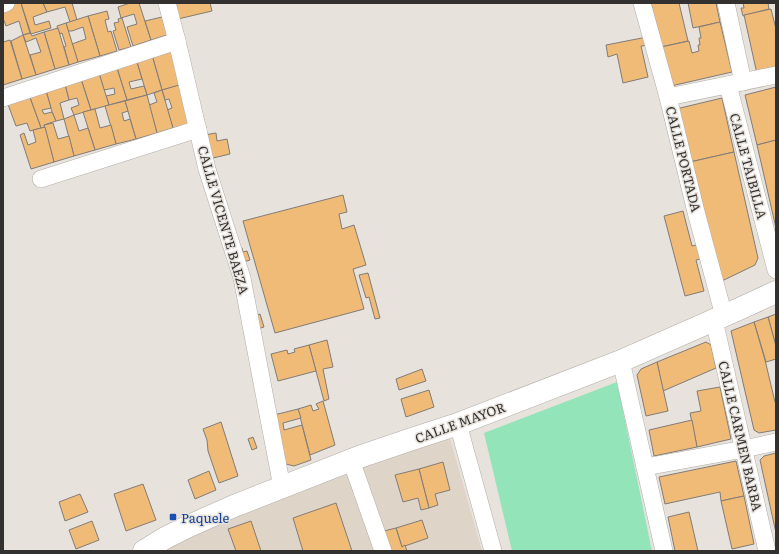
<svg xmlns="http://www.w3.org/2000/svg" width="779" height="554" font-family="Literata,serif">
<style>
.built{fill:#ded4c8}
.green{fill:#93e4b8}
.building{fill:#f0ba77;stroke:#817c77}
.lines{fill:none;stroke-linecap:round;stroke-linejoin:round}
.street-casing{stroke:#b2ada7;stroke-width:18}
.secondary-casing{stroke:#b2ada7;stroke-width:23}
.street{stroke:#fff;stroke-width:17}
.secondary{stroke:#fff;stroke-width:22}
.transit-dot{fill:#1a4fb4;stroke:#e7e2dc;stroke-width:1.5}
.labels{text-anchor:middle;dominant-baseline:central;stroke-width:3;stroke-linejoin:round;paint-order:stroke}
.street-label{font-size:13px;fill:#33312f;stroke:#e7e2dc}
.transit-label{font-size:13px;fill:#164399;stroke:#e7e2dc;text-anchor:start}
</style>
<rect width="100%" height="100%" fill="#e7e2dc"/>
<polygon class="built" points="447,428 482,551 144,551"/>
<polygon class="green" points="617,382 652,551 512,551 484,433"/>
<g class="building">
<polygon points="12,3 21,3 30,33 23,35 19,21 6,26 3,18 3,6"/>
<polygon points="21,3 43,3 47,12 33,17 35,25 49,21 51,28 31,34"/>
<polygon points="43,3 72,3 77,20 70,22 65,7 47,12"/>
<polygon points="130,3 139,3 151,40 133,46 127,27 137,24 134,14 121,18 118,7"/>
<polygon points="174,3 210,3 212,11 178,19"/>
<polygon points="651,3 679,3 688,41 661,47"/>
<polygon points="688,3 716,3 720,22 693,28"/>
<polygon points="743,3 768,3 769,9 743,16 741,8 744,8"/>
<polygon points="771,9 776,29 776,69 757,74 744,15"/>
<polygon points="107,11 109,19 105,20 108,32 111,31 117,51 100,56 88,16"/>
<polygon points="88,16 100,56 78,62 72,44 86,39 83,27 72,31 68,31 66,23"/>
<polygon points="162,17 167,35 151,40 145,21"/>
<polygon points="122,18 131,47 119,50 113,31 116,30 114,23 119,22 118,19"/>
<polygon points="720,22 732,72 671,86 661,47 689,41 692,53 699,51 698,45 700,45 699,38 701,38 699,27"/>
<polygon points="66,23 78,62 69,65 64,47 66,46 62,33 59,34 57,26"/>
<polygon points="58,28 69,65 55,69 44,32"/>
<polygon points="44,32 55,69 36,75 30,55 41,52 36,38 26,42 23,35 30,33 32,36"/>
<polygon points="23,35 36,75 22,79 11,41"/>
<polygon points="647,37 650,45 641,46 648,77 623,83 617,54 608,57 606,45"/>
<polygon points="10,40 22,79 3,85 3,42"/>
<polygon points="171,48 181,85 162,90 152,55"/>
<polygon points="152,55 162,90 147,95 136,59"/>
<polygon points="136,59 142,79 129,82 131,89 144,86 147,95 127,100 116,65"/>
<polygon points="116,65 127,100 109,105 106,96 115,94 114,88 104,90 98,70"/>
<polygon points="98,70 109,105 91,110 80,76"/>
<polygon points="80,76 91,110 74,115 71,108 79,105 77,98 69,100 64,81"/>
<polygon points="64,81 69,100 60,103 64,119 56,121 52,112 45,87"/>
<polygon points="179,85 190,124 173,128 167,110 172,108 169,99 165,100 162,90"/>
<polygon points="45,87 51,108 42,110 44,114 52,112 56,121 44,125 45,127 41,128 28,92"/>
<polygon points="776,87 776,140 757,145 745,95"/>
<polygon points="162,90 173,128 157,133 149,105 157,102 154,93"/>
<polygon points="28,92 41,128 30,131 27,123 16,126 6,99"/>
<polygon points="147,95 157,133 136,139 125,101"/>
<polygon points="722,98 734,152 690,162 676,109"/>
<polygon points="125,101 128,111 122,113 124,121 130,119 136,139 116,144 105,106"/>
<polygon points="95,109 100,128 111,125 116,144 95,150 83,112"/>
<polygon points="74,115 79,131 88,128 95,150 74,156 64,119"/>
<polygon points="53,123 58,139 69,136 74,156 54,162 44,125"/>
<polygon points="45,127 54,162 31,169 20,135 24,133 28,145 36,142 33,130"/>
<polygon points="216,133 217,141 227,139 230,154 209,159 204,135"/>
<polygon points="776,140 776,228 757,145"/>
<polygon points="734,152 758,258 755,265 724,280 718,278 690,162"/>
<polygon points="343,195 347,212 339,214 342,229 354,225 366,265 353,269 364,309 275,333 243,221"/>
<polygon points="683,211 692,246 701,244 704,258 696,260 704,291 685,296 664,216"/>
<polygon points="242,248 243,252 247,251 250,260 240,263 237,249"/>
<polygon points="368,273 380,318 375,319 369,297 366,298 359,275"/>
<polygon points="260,314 264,327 258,329 254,316"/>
<polygon points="776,314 776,346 768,317"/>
<polygon points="768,317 776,346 776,359 766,362 754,322"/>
<polygon points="754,322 765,360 775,402 776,402 776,430 759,433 754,430 731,331"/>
<polygon points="327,340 333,367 323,369 329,399 324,401 309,345"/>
<polygon points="706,342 711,345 716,368 663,391 657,362"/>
<polygon points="309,345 316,371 278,381 271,354 287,350 288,354 295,352 294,349"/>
<polygon points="657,362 668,411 646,416 637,375 641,369"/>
<polygon points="422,369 426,381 399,390 396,379"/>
<polygon points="720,387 731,439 697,447 690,413 701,411 697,391"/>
<polygon points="429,390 434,407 406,417 401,399"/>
<polygon points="323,401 335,445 310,455 298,409 311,405 313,411 319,409 316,404"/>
<polygon points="298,409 301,418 283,423 284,430 302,425 311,460 294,466 286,464 274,425 274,415"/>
<polygon points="692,420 697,447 654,456 649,430"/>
<polygon points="221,422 238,476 219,483 208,451 207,440 203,429"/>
<polygon points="253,437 257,448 252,450 248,439"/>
<polygon points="776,453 776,533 760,460 764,456"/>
<polygon points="736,461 744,496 721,501 720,492 665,504 659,477"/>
<polygon points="443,462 450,490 435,494 438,505 429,508 419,469"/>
<polygon points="419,469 429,508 421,510 418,498 403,502 395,475"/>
<polygon points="209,471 216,490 195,499 188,480"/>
<polygon points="143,484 156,520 126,531 114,494"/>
<polygon points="80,494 88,512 65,521 59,502"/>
<polygon points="744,496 754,544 732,549 721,501"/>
<polygon points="336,503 352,551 303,551 293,518"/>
<polygon points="689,512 698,551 675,551 668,517"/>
<polygon points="422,520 428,538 402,547 396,528"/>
<polygon points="92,521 99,540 76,549 69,530"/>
<polygon points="251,521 261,551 236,551 228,529"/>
<polygon points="396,528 402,547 405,545 407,551 390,551 384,531"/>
</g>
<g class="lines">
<defs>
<g id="street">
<polyline points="167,3 177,41 207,169 242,278 282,487"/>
<polyline points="642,3 668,97 696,212 724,316"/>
<polyline points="726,3 743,82"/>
<polyline points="3,4 6,3"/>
<polyline points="728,85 776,270"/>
<polyline points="668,97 776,75"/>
<polyline points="3,98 177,41"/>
<polyline points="41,179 198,129"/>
<polyline points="714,320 767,551"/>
<polyline points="621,361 664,551"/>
<polyline points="458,424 493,551"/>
<polyline points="351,460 383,551"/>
<polyline points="645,467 744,449 776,442"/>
</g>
<polyline id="secondary" points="144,551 165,538 189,526 234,506 359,457 409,440 458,424 621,361 739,309 776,292"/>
</defs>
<use href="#street" class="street-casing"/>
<use href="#secondary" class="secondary-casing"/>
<use href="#street" class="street"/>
<use href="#secondary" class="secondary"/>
</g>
<rect class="transit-dot" x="169" y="513" width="8" height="8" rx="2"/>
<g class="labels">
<g class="street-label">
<text transform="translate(684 159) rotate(76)">CALLE PORTADA</text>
<text transform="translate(749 166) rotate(75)">CALLE TAIBILLA</text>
<text transform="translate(224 220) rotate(74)">CALLE VICENTE BAEZA</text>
<text transform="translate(460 422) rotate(-20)">CALLE MAYOR</text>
<text transform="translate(741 436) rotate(77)">CALLE CARMEN BARBA</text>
</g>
<g class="transit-label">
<text x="181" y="517">Paquele</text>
</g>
</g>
<rect width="779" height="554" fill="none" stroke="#33312f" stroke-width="8"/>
</svg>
